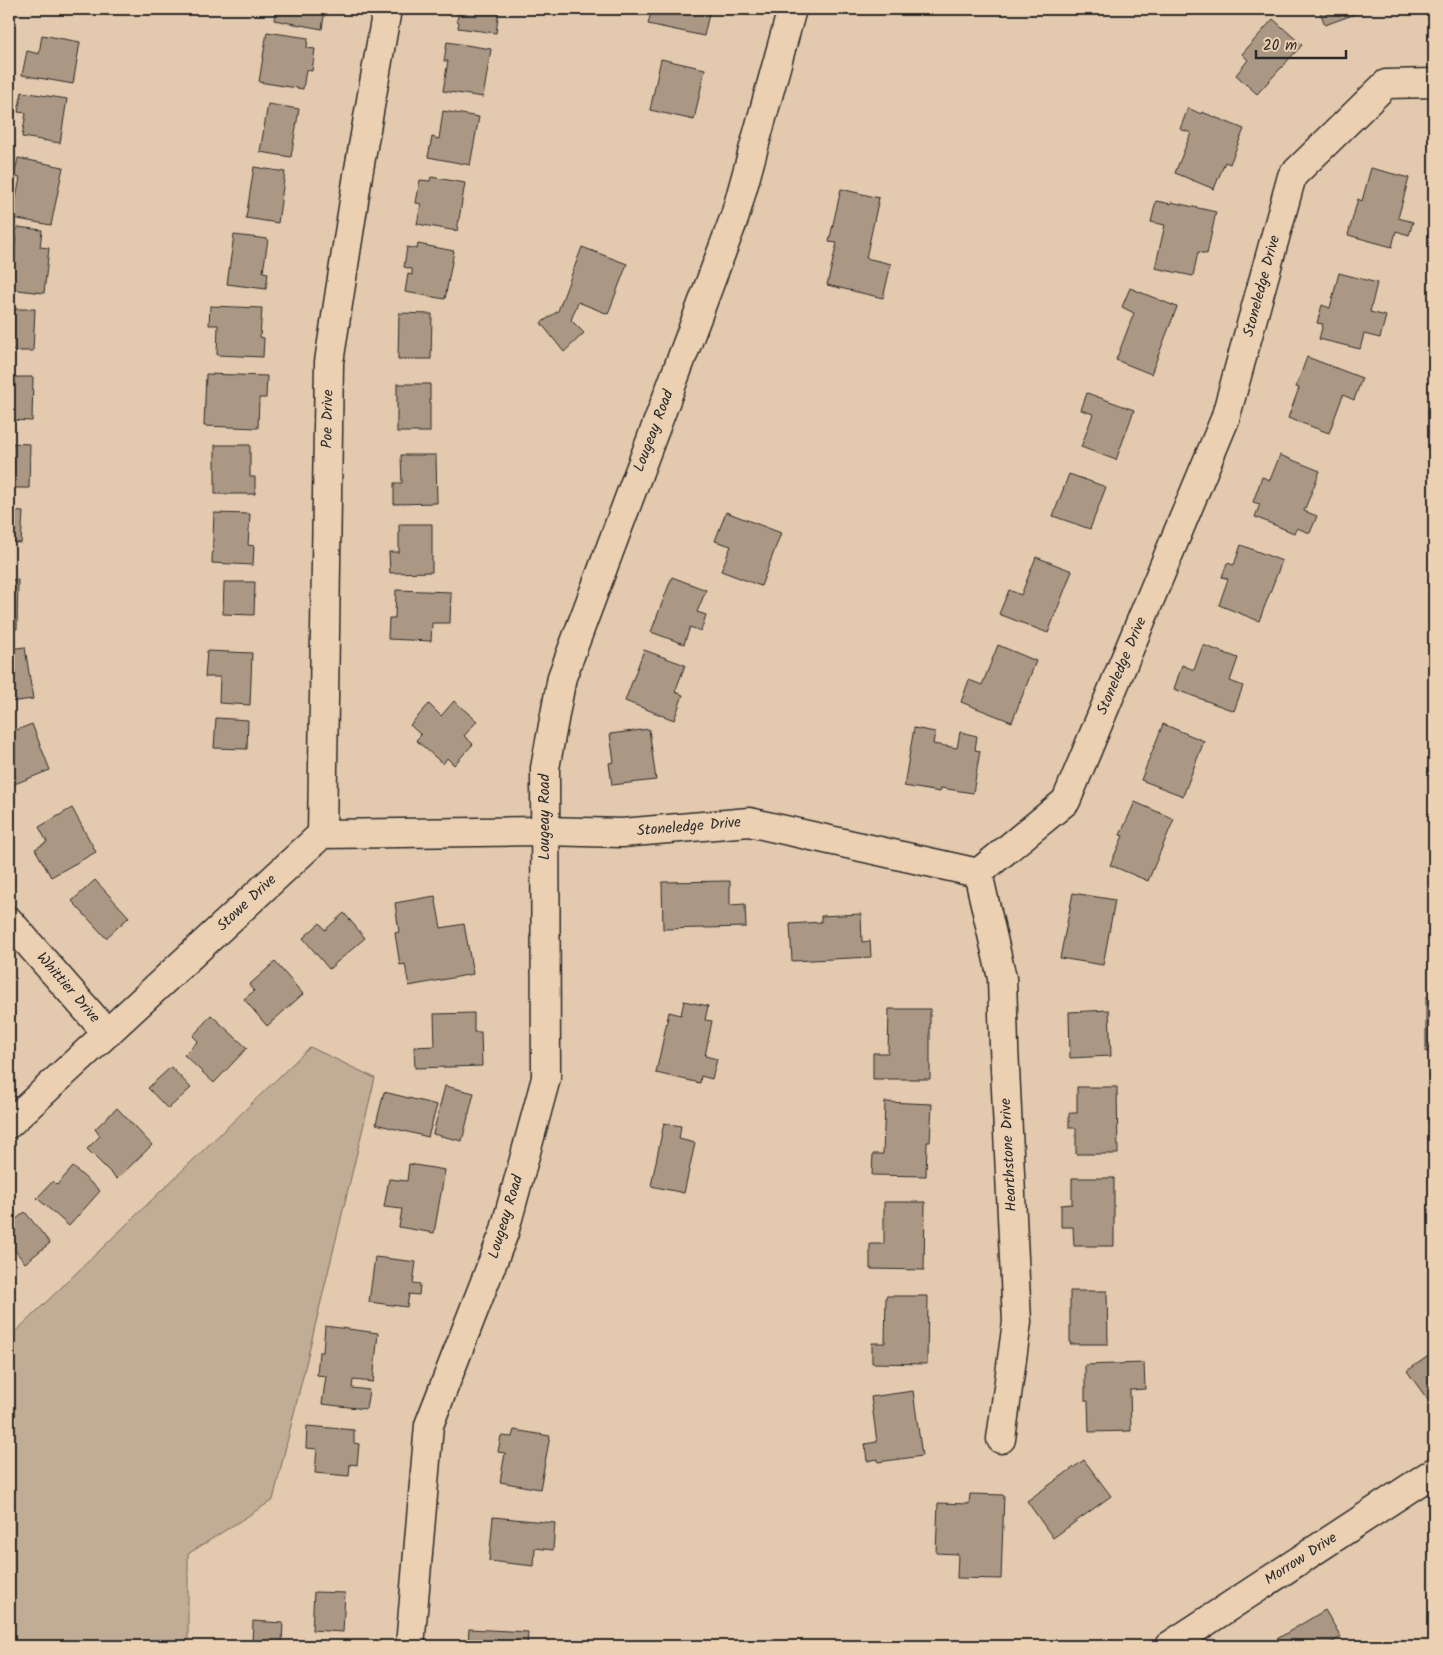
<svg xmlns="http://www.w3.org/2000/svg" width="1443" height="1655" font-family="Kalam,sans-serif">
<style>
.green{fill:#c1ac95;stroke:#766c60}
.building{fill:#ab9884;stroke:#2b2b2b}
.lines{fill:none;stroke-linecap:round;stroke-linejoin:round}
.minor-casing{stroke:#2b2b2b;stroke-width:31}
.tertiary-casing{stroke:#2b2b2b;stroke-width:31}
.minor{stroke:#ebd0b2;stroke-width:28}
.tertiary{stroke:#ebd0b2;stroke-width:28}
.labels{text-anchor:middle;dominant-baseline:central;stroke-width:4;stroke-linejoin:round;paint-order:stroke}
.street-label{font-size:15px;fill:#2b2b2b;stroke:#ebd0b2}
</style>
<rect width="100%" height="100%" fill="#e3c9ad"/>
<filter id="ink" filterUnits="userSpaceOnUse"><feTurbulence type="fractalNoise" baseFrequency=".02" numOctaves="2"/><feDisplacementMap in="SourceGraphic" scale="10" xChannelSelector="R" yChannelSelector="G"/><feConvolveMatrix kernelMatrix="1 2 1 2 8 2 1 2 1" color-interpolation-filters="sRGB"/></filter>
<g filter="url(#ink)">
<polygon class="green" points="310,1047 375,1078 273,1500 188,1554 188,1646 9,1646 9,1338"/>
<g class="building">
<polygon points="276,9 325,9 322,29 274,20"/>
<polygon points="459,9 499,9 496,33 458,28 459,22 457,21"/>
<polygon points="652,9 710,9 704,36 648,24"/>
<polygon points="1319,9 1369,9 1325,25"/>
<polygon points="1273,19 1302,45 1257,94 1236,75 1248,60 1242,54"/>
<polygon points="267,32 308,38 307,48 315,49 312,71 306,70 303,89 259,82"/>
<polygon points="42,35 80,42 73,84 22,75 27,51 39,54"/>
<polygon points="447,42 491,49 483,97 443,91 448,61 444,61"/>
<polygon points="661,59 705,69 694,120 650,110"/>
<polygon points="22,92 67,99 60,143 22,137 26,113 18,112"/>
<polygon points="268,104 299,109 291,157 260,152"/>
<polygon points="1188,108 1201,114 1202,112 1244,129 1230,164 1225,162 1214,189 1175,173 1191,133 1180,129"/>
<polygon points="443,111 479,117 470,165 428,157 432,137 439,139"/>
<polygon points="18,158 63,167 51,225 12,218 20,178 14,177"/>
<polygon points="254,167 285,172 278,223 246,218"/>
<polygon points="1371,168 1409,178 1398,218 1413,222 1409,235 1396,231 1392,247 1348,235 1358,199 1362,201"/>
<polygon points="431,177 465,183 457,231 417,224 421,204 416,203 420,180 430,181"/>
<polygon points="841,189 879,198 866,258 891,264 883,298 827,285 837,243 829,242"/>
<polygon points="1156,201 1171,204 1171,202 1216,212 1207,254 1198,252 1193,276 1155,268 1165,225 1151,222"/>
<polygon points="17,227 42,230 40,247 49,248 44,293 9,289 9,261 13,262"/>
<polygon points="234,235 268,239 263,272 268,273 266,289 227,284"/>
<polygon points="418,244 454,251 445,299 405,292 408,274 412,275 412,269 404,267 407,247 417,249"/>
<polygon points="582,247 627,264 608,314 578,302 571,320 584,333 564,352 541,323 558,311"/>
<polygon points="1339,273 1377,283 1370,312 1386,316 1380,338 1364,334 1360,349 1319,339 1323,324 1317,323 1322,305 1330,308"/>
<polygon points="1130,288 1177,307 1151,374 1116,360 1134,313 1122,307"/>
<polygon points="210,306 262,308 260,337 264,338 263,357 217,355 218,325 209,325"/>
<polygon points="9,309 35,309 33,351 9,351"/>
<polygon points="399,313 432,314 431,359 398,359"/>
<polygon points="1307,357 1362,378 1354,400 1343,395 1329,433 1288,418 1299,388 1296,387"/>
<polygon points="206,374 267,376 266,398 259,398 258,428 204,426"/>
<polygon points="9,377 33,377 32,421 9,420"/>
<rect x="397" y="384" width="33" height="48"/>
<polygon points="1087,393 1134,410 1116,460 1081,447 1093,414 1081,410"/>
<polygon points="9,443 30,444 29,488 9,488"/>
<polygon points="215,445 250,445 250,477 255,477 255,494 215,494"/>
<polygon points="401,455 436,455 437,503 394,504 394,483 402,483"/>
<polygon points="1280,455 1320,471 1304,511 1317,516 1310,533 1297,528 1294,533 1255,517 1260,504 1253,502 1262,477 1270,480"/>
<polygon points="1069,474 1106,487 1090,529 1053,516"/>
<polygon points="9,511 23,512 21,543 9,542"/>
<polygon points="726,512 781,533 761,586 721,571 731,546 715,541"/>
<polygon points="214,513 250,514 248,545 254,546 253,565 212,563"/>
<polygon points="399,524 432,524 432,572 390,573 389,552 399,552"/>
<polygon points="1241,545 1282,561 1259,621 1219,605 1228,579 1222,577 1227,563 1234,565"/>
<polygon points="1036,557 1072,571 1048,633 999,614 1009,590 1021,595"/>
<polygon points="672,577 706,590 697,612 706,615 701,631 690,627 684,644 651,632"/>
<polygon points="9,579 18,580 17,629 9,629"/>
<polygon points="224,582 255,582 254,615 223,614"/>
<polygon points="396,590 451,592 450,623 432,623 431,641 388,639 389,618 395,618"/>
<polygon points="998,645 1036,661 1012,722 961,702 969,680 982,685"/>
<polygon points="1203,645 1238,658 1230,681 1243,686 1234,711 1174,689 1182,665 1194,670"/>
<polygon points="25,647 33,699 9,702 9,649"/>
<polygon points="644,650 685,665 675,692 683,695 674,720 625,701"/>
<polygon points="207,651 252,653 250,705 219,703 220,677 205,677"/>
<polygon points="454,701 477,721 464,736 473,744 454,765 447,758 443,764 416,740 421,735 410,725 429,704 441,716"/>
<polygon points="216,718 248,720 247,749 214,748"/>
<polygon points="32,724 50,770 12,785 9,777 9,762 11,761 9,756 9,733"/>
<polygon points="1163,724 1204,741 1183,796 1141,780"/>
<polygon points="914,728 935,732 933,744 957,748 960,732 977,736 975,750 980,751 973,793 941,788 940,792 904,786"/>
<polygon points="649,729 656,780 612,785 609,763 614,762 610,734"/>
<polygon points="1135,802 1174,819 1148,881 1110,865 1123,836 1120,835"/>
<polygon points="72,808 96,852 51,877 35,849 47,842 39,827"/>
<polygon points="95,880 129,917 106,938 72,901"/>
<polygon points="730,881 730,905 745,904 746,927 663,929 662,882"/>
<polygon points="1073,893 1115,900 1103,965 1060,958"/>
<polygon points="435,896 441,928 464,924 473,974 409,986 405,964 400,965 395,933 399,932 395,903"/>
<polygon points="344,913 365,938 329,969 303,938 320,923 325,930"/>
<polygon points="861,914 862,942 870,941 871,957 792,961 790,924 821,922 821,916"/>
<polygon points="275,962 303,994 267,1026 244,999 254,991 249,985"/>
<polygon points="1426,997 1434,998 1434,1052 1426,1052"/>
<polygon points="684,1001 708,1006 705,1020 712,1021 705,1056 717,1059 712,1079 701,1076 700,1083 656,1073 669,1012 681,1015"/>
<polygon points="889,1009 930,1009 930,1079 873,1079 873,1053 888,1053"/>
<polygon points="1109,1010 1111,1056 1070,1058 1069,1012"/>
<polygon points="474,1013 474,1032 481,1032 482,1066 415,1068 414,1047 435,1046 434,1014"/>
<polygon points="211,1015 247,1048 214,1083 184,1055 198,1041 193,1036"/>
<polygon points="171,1067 191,1088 168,1109 148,1088"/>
<polygon points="445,1086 474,1093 462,1141 433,1134"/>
<polygon points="1077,1087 1117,1087 1118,1154 1076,1154 1076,1128 1069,1128 1069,1113 1077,1113"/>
<polygon points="384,1092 437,1105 428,1137 376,1124"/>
<polygon points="885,1102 932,1104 930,1142 927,1142 926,1176 872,1175 873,1154 883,1154"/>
<polygon points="117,1108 152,1145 117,1179 87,1149 100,1136 95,1129"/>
<polygon points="664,1123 681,1126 679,1139 695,1143 684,1193 651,1186"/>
<polygon points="409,1164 445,1170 434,1233 399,1227 402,1209 384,1207 389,1179 407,1181"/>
<polygon points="73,1167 100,1191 69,1226 37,1198 53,1181 57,1185"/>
<polygon points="1072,1178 1114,1178 1114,1246 1074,1246 1073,1227 1061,1227 1061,1205 1072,1204"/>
<polygon points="884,1202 925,1202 924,1270 870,1269 870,1244 884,1244"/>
<polygon points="25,1212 50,1243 25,1263 9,1243 9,1225"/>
<polygon points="375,1257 416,1262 413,1283 420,1284 419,1295 409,1294 407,1307 369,1302"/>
<polygon points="1070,1291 1107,1291 1108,1344 1070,1344"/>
<polygon points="886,1296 928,1296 927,1364 872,1363 872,1343 885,1343"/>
<polygon points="325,1326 378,1333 373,1382 353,1380 352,1388 369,1390 366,1409 322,1404 326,1376 317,1375 319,1352 323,1352"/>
<polygon points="1434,1352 1434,1396 1428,1400 1407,1371"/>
<polygon points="1144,1363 1145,1389 1130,1390 1131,1431 1089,1432 1088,1401 1085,1401 1085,1365"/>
<polygon points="913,1391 922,1456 878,1462 878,1459 867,1461 865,1444 877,1442 871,1397"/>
<polygon points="307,1426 354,1430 354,1443 359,1444 357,1465 350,1464 349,1476 315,1473 317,1449 306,1448"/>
<polygon points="514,1430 550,1436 540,1489 500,1482 505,1453 498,1452 501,1436 512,1437"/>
<polygon points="1084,1460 1111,1496 1053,1538 1027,1501"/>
<polygon points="970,1494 1004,1495 1001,1579 957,1578 958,1554 936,1553 938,1503 969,1504"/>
<polygon points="493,1517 555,1523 553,1550 535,1548 534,1566 489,1561"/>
<polygon points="314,1592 345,1593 343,1632 312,1630"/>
<polygon points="1325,1610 1341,1637 1326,1646 1281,1646 1277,1639"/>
<polygon points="253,1621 283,1623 282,1643 252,1643"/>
<polygon points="469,1629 528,1632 527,1646 468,1646"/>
</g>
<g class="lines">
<defs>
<g id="minor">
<polyline points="322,834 329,362 358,175 387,9"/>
<polyline points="978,873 1066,801 1225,419 1292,176 1386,84 1434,83"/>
<polyline points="978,873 1002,978 1004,1047 1017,1322 1001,1439"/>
<polyline points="9,921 107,1033"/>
<polyline points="9,1124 322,834 544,831 622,833 749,822 978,873"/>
<polyline points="1169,1646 1434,1472"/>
</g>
<polyline id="tertiary" points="410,1646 429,1425 504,1233 546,1078 545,768 562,677 735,216 792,9"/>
</defs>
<use href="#minor" class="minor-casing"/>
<use href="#tertiary" class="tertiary-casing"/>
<use href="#minor" class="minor"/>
<use href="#tertiary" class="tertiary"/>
</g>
</g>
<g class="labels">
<g class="street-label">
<text transform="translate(1262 286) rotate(-75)">Stoneledge Drive</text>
<text transform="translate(328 419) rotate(-89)">Poe Drive</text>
<text transform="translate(654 431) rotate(-69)">Lougeay Road</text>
<text transform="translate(1122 666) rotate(-67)">Stoneledge Drive</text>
<text transform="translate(545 817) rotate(-90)">Lougeay Road</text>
<text transform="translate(689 827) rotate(-5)">Stoneledge Drive</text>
<text transform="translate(247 903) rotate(-43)">Stowe Drive</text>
<text transform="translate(68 988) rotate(49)">Whittier Drive</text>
<text transform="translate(1009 1155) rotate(-93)">Hearthstone Drive</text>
<text transform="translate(506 1217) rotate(-73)">Lougeay Road</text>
<text transform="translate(1301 1559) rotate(-33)">Morrow Drive</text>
</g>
</g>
<rect width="1443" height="1655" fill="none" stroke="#ebd0b2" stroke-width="30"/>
<rect x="15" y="15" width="1413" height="1625" fill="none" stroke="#2b2b2b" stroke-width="2" filter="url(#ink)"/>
<path d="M1256 50v8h90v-8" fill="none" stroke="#2b2b2b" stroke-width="2.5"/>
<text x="1263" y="50" font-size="15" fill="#2b2b2b" stroke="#ebd0b2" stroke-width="4" paint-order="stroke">20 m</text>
</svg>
